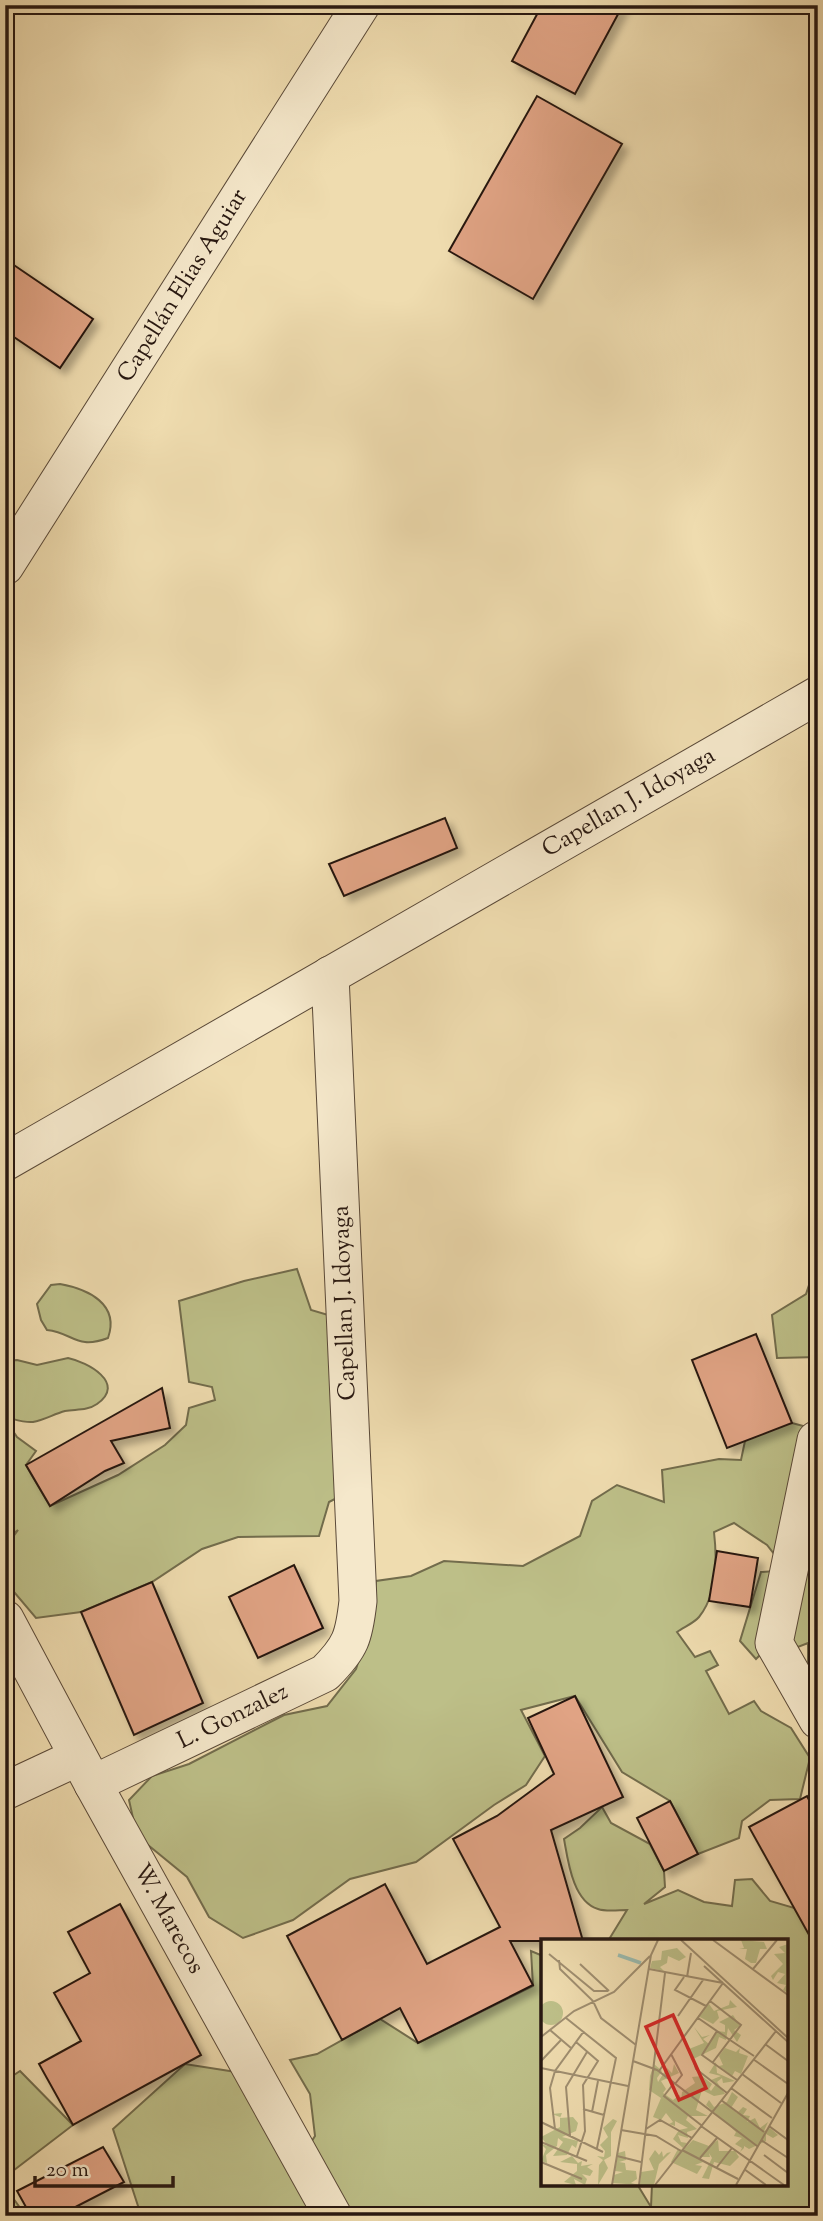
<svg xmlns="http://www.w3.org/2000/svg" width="823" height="2221" font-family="'Sorts Mill Goudy',serif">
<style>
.green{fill:#bdbf88;stroke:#726c4c;stroke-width:2}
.building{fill:#e0a384;stroke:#281811;stroke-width:2;filter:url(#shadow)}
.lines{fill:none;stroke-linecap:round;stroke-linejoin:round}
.street-casing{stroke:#5a4938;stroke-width:39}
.street{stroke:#f5e8cb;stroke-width:37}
.labels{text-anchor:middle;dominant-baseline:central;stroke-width:7;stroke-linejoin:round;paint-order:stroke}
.street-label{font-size:24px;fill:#281811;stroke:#f5e8cb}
.inset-river{fill:none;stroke:#9abbaf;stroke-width:3.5}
.inset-road{fill:none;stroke:#9f8e70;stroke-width:2}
.view{fill:#d62828;fill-opacity:0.15;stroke:#d62828;stroke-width:3.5}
.inset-edge{fill:none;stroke:#281811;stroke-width:3.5}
</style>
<defs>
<filter id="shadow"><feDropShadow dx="6" dy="6" stdDeviation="3.5" flood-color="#0004"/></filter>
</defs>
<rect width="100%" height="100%" fill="#efdcaf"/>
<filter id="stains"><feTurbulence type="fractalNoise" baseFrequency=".00286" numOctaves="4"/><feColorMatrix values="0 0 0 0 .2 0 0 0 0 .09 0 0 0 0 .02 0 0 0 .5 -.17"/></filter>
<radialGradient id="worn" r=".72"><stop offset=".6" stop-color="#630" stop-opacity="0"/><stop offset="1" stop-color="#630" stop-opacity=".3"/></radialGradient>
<g class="green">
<polygon points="818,1231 818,1357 777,1358 772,1315 806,1294 813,1273 812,1235"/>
<polygon points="297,1269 311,1310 335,1317 360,1486 329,1502 319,1536 238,1537 202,1549 152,1582 81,1612 36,1618 14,1592 5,1562 5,1548 18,1530 5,1540 5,1419 17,1437 36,1451 26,1465 50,1506 118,1475 165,1445 186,1425 189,1408 215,1400 212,1387 189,1382 179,1301 244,1281"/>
<path d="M60 1284C88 1289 120 1304 108 1338 76 1350 74 1333 47 1330L41 1320 37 1304 51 1285Z"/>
<path d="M68 1358C87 1362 127 1383 97 1404 87 1411 76 1409 65 1411 54 1414 44 1420 33 1422 24 1423 14 1419 5 1417V1361L17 1360 37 1365Z"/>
<path d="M792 1423 818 1430V1563L802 1560 778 1559 767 1545 734 1523 714 1532C717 1558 717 1595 699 1617 694 1623 684 1627 677 1632L695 1657 710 1651 718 1665 706 1671 729 1714 754 1701 761 1711 791 1728 810 1758 800 1799 770 1800 742 1821 739 1838 698 1854 670 1801 622 1772 575 1696 521 1710 545 1756 526 1785 494 1805 416 1862 350 1879 293 1920 243 1938 209 1917 187 1877 137 1836 129 1800 152 1776 189 1764 284 1715 327 1706 356 1669 369 1628 376 1581 411 1576 444 1561 523 1566 580 1536 592 1501 617 1485 664 1502 662 1470 719 1459 741 1460 745 1441 760 1424Z"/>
<polygon points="818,1568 818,1684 808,1665 808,1643 798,1647 778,1637 756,1659 740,1641 761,1572"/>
<path d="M602 1807 611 1823 650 1844 664 1871 665 1887 644 1904 678 1890 704 1902 732 1906 735 1880 752 1879 770 1901 794 1908 818 1889V2216H128L139 2209 113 2129 185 2064 255 2075 299 2161 315 2136 310 2094 290 2060 317 2054 380 2019 418 2043 533 1986 531 1951 543 1956V2184H637L651 2207 652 2184H786V1941H608L627 1910C619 1910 606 1912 598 1909 573 1902 568 1861 564 1839L580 1828Z"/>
<polygon points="20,2071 73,2125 5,2177 5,2081"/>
<polygon points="5,2187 26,2216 5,2216"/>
</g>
<g class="building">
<polygon points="542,5 623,5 575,94 512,61"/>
<polygon points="537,96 622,144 533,299 449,251"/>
<polygon points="5,259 93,319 60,368 5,331"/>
<polygon points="445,818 457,848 344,896 329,864"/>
<polygon points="756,1334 792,1423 727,1448 692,1360"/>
<polygon points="162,1388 170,1428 111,1441 124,1463 105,1471 50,1506 26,1465"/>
<polygon points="717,1551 758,1558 750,1607 709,1601"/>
<polygon points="294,1565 323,1628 258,1658 229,1597"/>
<polygon points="152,1582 203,1703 134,1735 81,1612"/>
<polygon points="575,1696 623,1797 551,1830 583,1941 510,1941 533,1985 418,2043 400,2008 342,2040 287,1936 385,1884 427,1964 500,1927 453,1839 497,1816 554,1774 528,1718"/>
<polygon points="807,1796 818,1817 818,1951 749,1827"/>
<polygon points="670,1801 698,1854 664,1871 637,1818"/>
<polygon points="120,1904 201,2055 73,2125 39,2064 81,2041 54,1993 90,1973 68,1932"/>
<polygon points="103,2147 124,2182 58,2216 31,2216 17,2191"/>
</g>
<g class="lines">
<defs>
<g id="street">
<polyline points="5,566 361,5"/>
<polyline points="5,1162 818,695"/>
<polyline points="816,1440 774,1643 818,1720"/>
<polyline points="5,1619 93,1784 333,2216"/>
<path d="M93 1784 325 1673C351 1647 354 1637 358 1601L330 975"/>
<polyline points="5,1791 78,1757"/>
</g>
</defs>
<use href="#street" class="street-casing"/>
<use href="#street" class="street"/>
</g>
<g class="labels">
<g class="street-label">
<text transform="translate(183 286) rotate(-58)">Capellán Elias Aguiar</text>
<text transform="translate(629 803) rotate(-30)">Capellan J. Idoyaga</text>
<text transform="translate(345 1303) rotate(-92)">Capellan J. Idoyaga</text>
<text transform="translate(233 1717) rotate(-26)">L. Gonzalez</text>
<text transform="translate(168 1919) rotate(61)">W. Marecos</text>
</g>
</g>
<g transform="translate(541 1939)">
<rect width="247" height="247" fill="#efdcaf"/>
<path d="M200 1 223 3 226 10H219L215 24H210L204 20 206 10H198L203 9ZM247 5 245 41 247 54 242 51 245 46 236 44 244 35 237 33 232 41 230 37 242 25 233 15 244 14 238 8ZM136 9 145 18 138 22 127 17 126 24 119 28 123 32 109 29 111 22 120 21 121 12ZM189 61 196 68 176 72 178 79 172 85 157 77 168 65 173 72 188 66ZM-2 74a12 12 0 1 1 24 0a12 12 0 1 1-24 0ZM192 76 199 87 193 91 200 96 196 103 187 89 185 101 178 98 175 109 150 121 148 110 163 104 153 88 161 98 169 96 162 100 168 105 177 92 184 93V86L178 83ZM184 109 195 113 199 109 198 114 207 117 200 135 194 132 191 137 178 127 182 126 178 117ZM175 123 176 134 194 142 182 144 181 139 176 143 184 155 173 157 161 151 155 171 167 177H147L145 181 156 190 146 193 147 199 137 196 140 203 146 204 142 209 132 200 138 191 147 189 134 182V187L128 185 132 183 125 174 120 181 112 178 120 159 108 151 109 137 113 125 121 132 116 139 117 143 126 129 131 134 133 125 138 134 120 142 125 150 122 154 132 161 139 156 140 161 141 153 154 144 151 138 161 137 171 145 168 150 170 152 175 145 170 141 180 137 168 134ZM191 153 197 158 190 169 196 174 202 168 206 170 202 176 209 177 206 183 214 179 219 189 227 183 223 192 229 189 237 196 232 199 225 195V202L208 210 203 207V209L199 213 201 209 194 205 201 199 193 197 195 193 165 166 168 161 173 168 186 163ZM21 174 19 179 32 178 37 184 35 192 21 198 37 202 35 209 31 206 26 216 12 217 22 203 17 199 16 207 5 216 6 224 0 222 5 210 0 205 7 207 0 198 19 188V178L11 175ZM72 180 76 182 70 193V217L63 221 67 229 57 246 58 226 62 221 56 217 63 218 64 212 59 206 67 198 62 189ZM152 201 168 207 177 201 178 212H194L198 218 189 227 173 223 168 240 161 239 171 219 168 214 169 218H159L162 223 154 226 161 227 156 235 130 223 137 210 142 211ZM114 211 118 216 121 212 122 218 126 214 130 213 118 225 113 246H99L100 233 113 231 108 220ZM84 212 85 221 78 223 84 224 85 231 95 232 96 240 90 244 98 246 72 244 73 236 82 233 74 232 77 214ZM31 217 37 224 41 222 40 227 52 225 46 228 52 232 49 237 41 235 46 240 44 246 33 240 35 246 23 243 36 232V225L19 223Z" fill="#bdbf88"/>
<path class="inset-river" d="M77 16 100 24"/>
<path class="inset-road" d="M140 1 247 99M172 1 247 56M8 15 53 52H67M18 21 19 30 52 62 60 79 95 106M39 25 68 52M163 27 247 103M108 30 182 44M212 30 236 1M143 38 134 51 165 67M146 38 150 14M169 62 200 86 172 123M137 77 162 41M25 79 75 119 56 209M157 79 189 101M9 91 30 109M176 92 161 116 196 141M0 98 33 72 73 53 109 17M189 101 213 117M35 103 57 122 42 146 44 192 36 217M224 105 247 122M130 115 141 136 134 145M212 120 247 145M0 122 20 101M92 122 116 131 216 207M153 123 155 130 186 154M0 129 87 147M118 132 182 44M201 135 240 164M133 144 123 157 160 186M190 149 231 179M180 161 223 193M42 170 63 176M51 173 57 142M0 183 62 213M160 187 243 246M228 187 247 201M14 190 9 149 14 132 43 92M105 190 119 181 151 199M80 191 115 197 140 212M29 197 25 148 46 113M220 201 247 219M0 203 46 222M141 211 197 240M223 216 247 234M76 217 100 223M159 219 176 199M0 223 41 240M176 228 191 209M203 230 225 246M71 246 110 16 117 1M98 246 124 34M114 246 235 92M195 246 247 154"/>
<path class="view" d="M132 76 165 149 138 161 105 88Z"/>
<rect width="247" height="247" class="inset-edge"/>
</g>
<rect width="823" height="2221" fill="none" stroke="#efdcaf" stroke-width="28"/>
<rect x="7" y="7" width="809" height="2207" fill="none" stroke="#281811" stroke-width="3.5"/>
<rect x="14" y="14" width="795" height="2193" fill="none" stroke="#281811" stroke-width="2"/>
<path d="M35 2176v10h138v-10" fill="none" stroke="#281811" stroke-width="3.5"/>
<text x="46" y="2176" font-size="21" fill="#281811" stroke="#f5e8cb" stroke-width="5" paint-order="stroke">20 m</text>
<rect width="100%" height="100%" filter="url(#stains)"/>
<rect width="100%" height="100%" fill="url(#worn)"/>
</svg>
